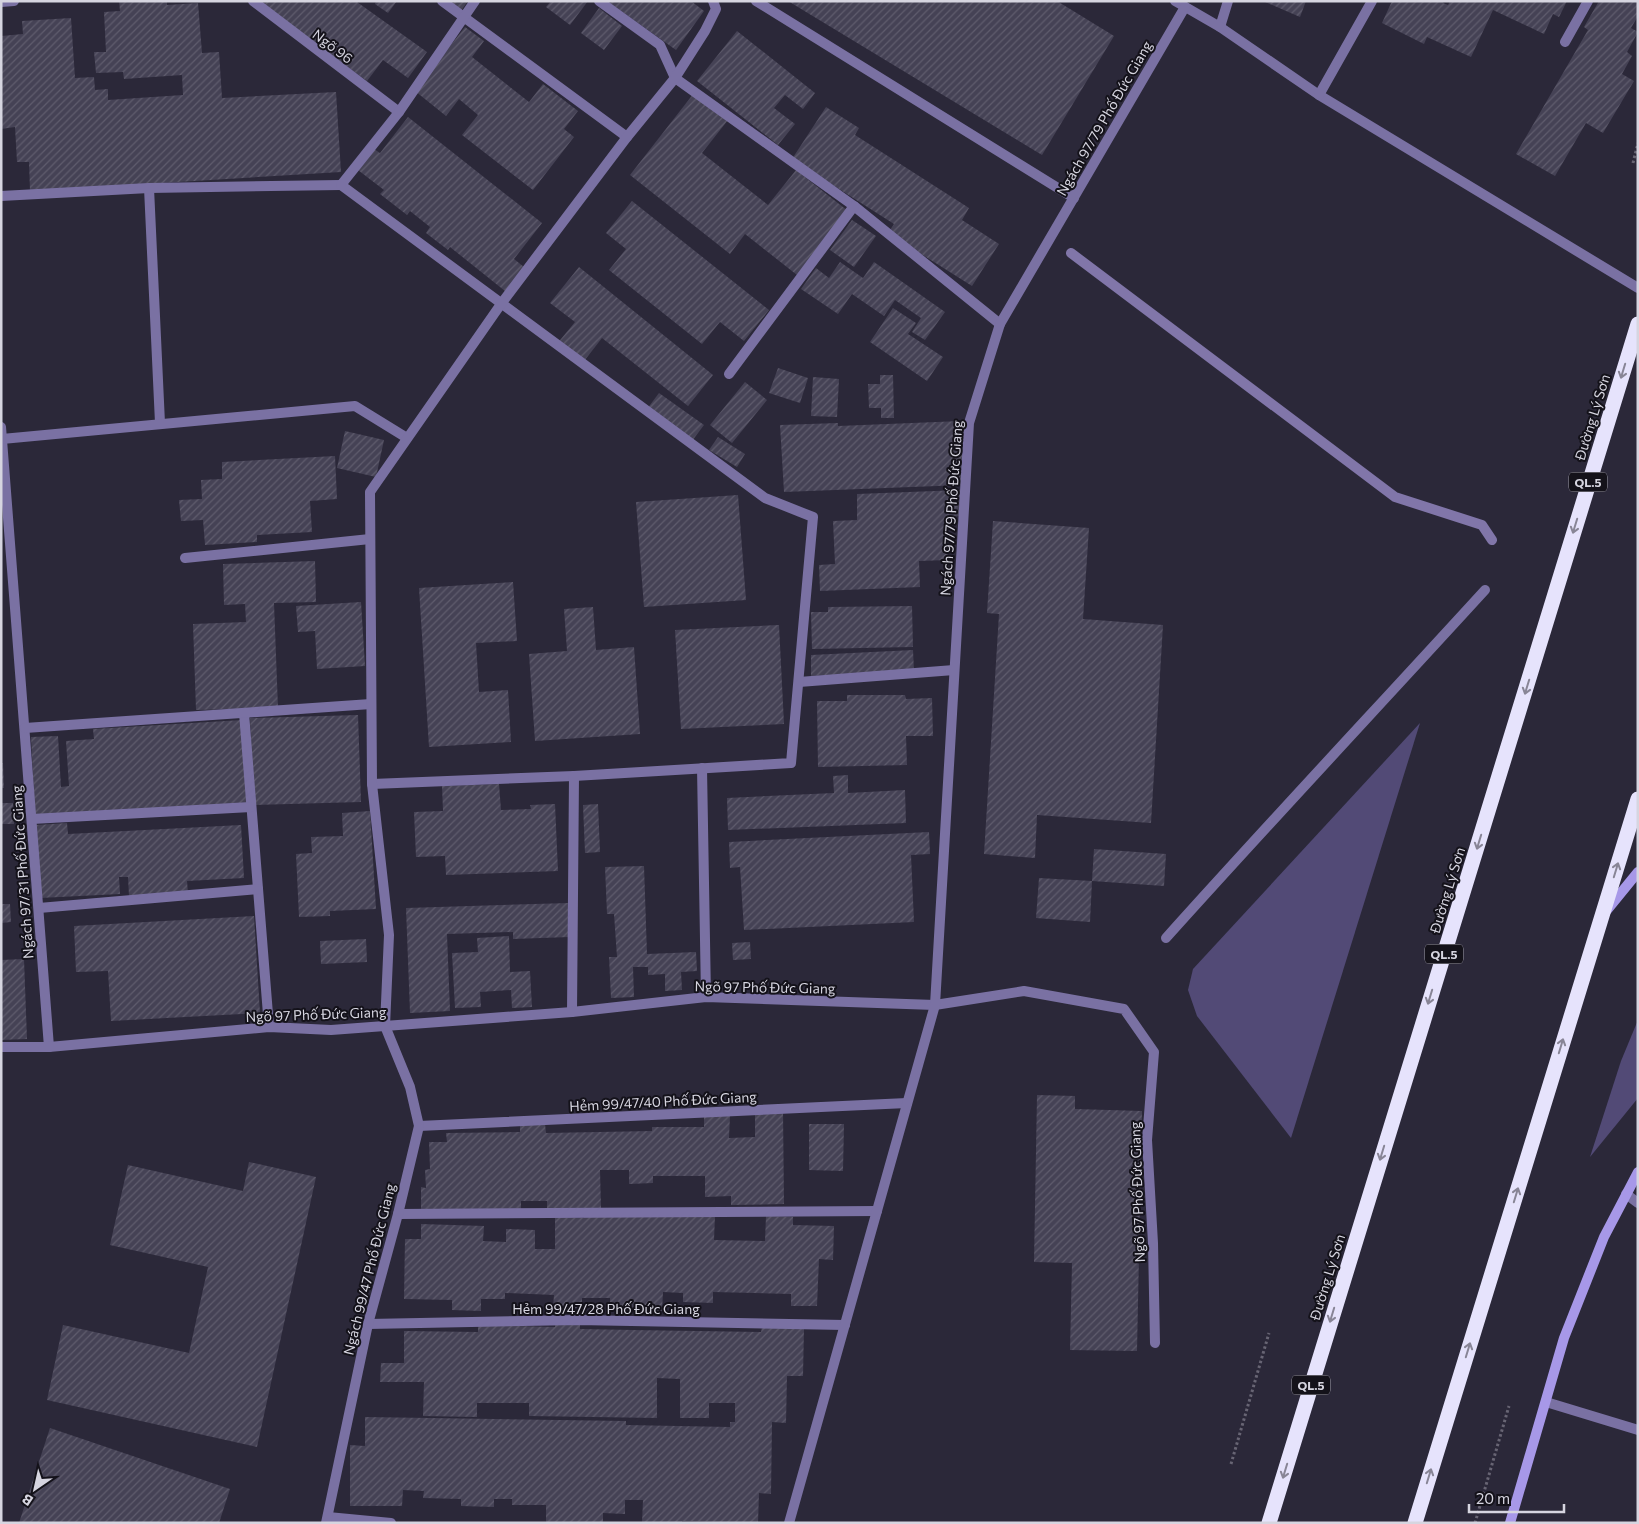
<svg xmlns="http://www.w3.org/2000/svg" width="1639" height="1524" font-family="Commissioner,sans-serif">
<style>
.green{fill:#524a76}
.lines{fill:none;stroke-linecap:round;stroke-linejoin:round}
.stream{stroke:#8176a9;stroke-width:10}
.building{fill:url(#building-hatch)}
.path{stroke:#686574;stroke-width:3;stroke-dasharray:2.5 2.5;stroke-linecap:butt}
.lane{stroke:#7a71a3;stroke-width:10}
.street{stroke:#7a71a3;stroke-width:10}
.secondary{stroke:#a798e8;stroke-width:10}
.highway{stroke:#e6e3fc;stroke-width:15}
.oneway{stroke:#888596}
.labels{text-anchor:middle;dominant-baseline:central;stroke-width:4;stroke-linejoin:round;paint-order:stroke}
.shield{fill:#14121a;stroke:#9c9aa5;stroke-width:1}
.shield-label{font-size:12px;font-weight:bold;fill:#d6d5e0}
.street-label{font-size:14px;fill:#d6d5e0;stroke:#14121a}
</style>
<defs>
<pattern id="building-hatch" width="6" height="6" patternUnits="userSpaceOnUse" patternTransform="scale(1.25)"><rect width="6" height="6" fill="#454255"/><path d="M-1 1l2-2M0 6l6-6M5 7l2-2" fill="none" stroke="#5f5c6d"/></pattern>
</defs>
<rect width="100%" height="100%" fill="#2b2839"/>
<g class="green">
<polygon points="1420,723 1291,1138 1197,1016 1188,990 1193,969"/>
<polygon points="1638,1020 1638,1098 1590,1157 1621,1061"/>
</g>
<g class="lines">
<polyline class="stream" points="1071,253 1395,497 1482,525 1492,540"/>
</g>
<g class="building">
<polygon points="119,1 167,1 167,5 198,3 202,53 219,52 222,98 336,92 341,172 30,191 29,162 17,162 15,127 1,129 1,36 23,34 22,21 71,18 75,78 94,77 95,90 108,89 108,100 183,95 182,75 124,79 123,72 96,73 94,52 106,52 104,12 120,11"/>
<polygon points="256,1 357,1 357,2 427,52 408,78 383,60 367,81"/>
<polygon points="376,1 397,1 388,13 375,4"/>
<polygon points="447,1 468,1 460,12"/>
<polygon points="551,1 588,1 570,25 546,7"/>
<polygon points="607,1 691,1 704,11 676,50"/>
<polygon points="788,1 1057,1 1114,36 1042,155"/>
<polygon points="1263,1 1306,1 1300,17"/>
<polygon points="1392,1 1444,1 1443,3 1448,5 1450,1 1567,1 1559,17 1553,14 1544,34 1493,10 1471,57 1427,37 1424,44 1382,23"/>
<polygon points="1599,1 1638,1 1638,16 1631,28 1638,32 1627,52 1632,56 1622,74 1634,81 1603,133 1586,123 1555,176 1516,154 1588,30 1584,27"/>
<polygon points="599,8 622,26 604,50 581,33"/>
<polygon points="465,27 484,41 472,57 529,102 543,84 578,111 564,129 574,137 533,190 462,135 478,115 459,99 446,116 415,91"/>
<polygon points="737,31 815,93 803,109 785,95 774,108 795,124 778,145 697,81"/>
<polygon points="694,93 728,120 702,153 768,205 796,170 848,211 797,275 745,234 730,254 630,175"/>
<polygon points="826,107 859,128 855,135 969,208 962,220 999,244 972,286 888,233 894,224 792,159"/>
<polygon points="408,117 542,223 514,259 524,267 505,291 450,247 448,250 426,233 430,227 410,211 407,215 380,194 384,190 354,167 371,147 380,153"/>
<polygon points="632,201 769,310 744,341 720,322 702,344 609,270 626,249 606,233"/>
<polygon points="852,220 876,236 854,267 830,250"/>
<polygon points="840,262 863,278 874,262 945,312 925,340 912,332 921,318 895,300 884,316 852,294 838,314 801,289 816,268 829,278"/>
<polygon points="579,267 713,375 688,406 602,338 581,365 556,345 575,322 550,303"/>
<polygon points="893,308 916,323 908,334 943,357 927,381 870,342"/>
<polygon points="778,368 808,378 800,403 769,393"/>
<polygon points="880,375 893,375 894,418 881,418 881,408 869,408 868,384 880,384"/>
<polygon points="813,377 839,379 837,417 811,416"/>
<polygon points="745,382 767,400 732,443 710,425"/>
<polygon points="659,393 704,425 692,441 647,409"/>
<polygon points="961,421 963,485 784,492 780,425 838,423 838,426"/>
<polygon points="345,431 384,440 376,477 337,468"/>
<polygon points="718,437 745,454 737,467 709,450"/>
<polygon points="335,456 337,499 310,501 312,532 257,535 257,542 205,545 203,520 181,521 179,500 202,499 201,480 222,479 222,462"/>
<polygon points="961,490 962,516 946,517 948,560 919,561 920,587 820,591 819,565 835,564 833,521 857,520 857,494"/>
<polygon points="738,495 746,600 644,607 636,502"/>
<polygon points="993,521 1089,528 1083,619 1163,625 1151,823 1037,815 1035,858 984,854 999,614 987,613"/>
<polygon points="315,561 316,602 274,603 278,708 196,710 193,624 246,622 245,604 224,605 223,564"/>
<polygon points="513,582 517,641 476,643 479,692 508,690 511,742 429,747 419,588"/>
<polygon points="361,602 365,666 317,669 315,631 298,632 296,606"/>
<polygon points="912,606 913,647 812,649 811,612 828,612 828,607"/>
<polygon points="593,607 596,650 634,647 640,734 535,741 529,654 567,651 564,609"/>
<polygon points="779,625 784,724 681,729 675,630"/>
<polygon points="913,650 914,671 811,676 811,655"/>
<polygon points="847,695 905,695 906,699 932,698 933,736 906,736 907,765 818,767 817,701 847,701"/>
<polygon points="358,715 361,802 253,805 250,718"/>
<polygon points="242,720 248,804 35,816 31,737 58,736 61,787 69,786 66,741 94,739 93,729"/>
<polygon points="1,763 3,763 4,788 1,788"/>
<polygon points="848,775 848,793 905,790 906,823 728,830 727,798 834,793 833,776"/>
<polygon points="499,784 501,810 531,809 530,805 555,804 558,871 446,875 445,856 416,857 414,812 443,811 442,786"/>
<polygon points="1,803 13,803 14,824 1,824"/>
<polygon points="598,804 600,852 585,853 583,805"/>
<polygon points="370,811 376,909 330,911 330,916 299,917 296,854 312,853 311,837 343,836 342,813"/>
<polygon points="67,823 68,834 241,825 244,878 187,881 188,893 129,896 128,877 119,877 120,894 40,898 36,825"/>
<polygon points="929,832 930,854 911,855 914,922 744,930 740,867 730,868 729,842"/>
<polygon points="1094,849 1166,854 1164,886 1092,881"/>
<polygon points="644,866 647,954 696,952 697,971 681,972 682,990 665,991 665,974 648,975 648,967 633,967 634,997 611,998 609,957 617,957 614,914 607,914 605,867"/>
<polygon points="1039,878 1092,881 1090,922 1036,918"/>
<polygon points="569,903 570,937 513,939 513,932 447,934 450,1011 410,1013 406,908"/>
<polygon points="1,904 10,904 11,922 1,923"/>
<polygon points="254,916 260,1013 111,1021 108,971 76,972 74,926"/>
<polygon points="509,936 510,972 530,971 532,1007 512,1008 511,990 480,992 481,1007 455,1008 452,953 478,952 477,938"/>
<polygon points="366,939 367,962 321,964 320,941"/>
<polygon points="750,942 751,959 733,960 732,943"/>
<polygon points="24,959 27,1039 1,1040 1,960"/>
<polygon points="1037,1095 1075,1096 1075,1109 1142,1111 1137,1351 1070,1350 1072,1263 1034,1262"/>
<polygon points="783,1111 784,1204 731,1205 731,1196 705,1197 705,1176 653,1176 653,1183 629,1184 629,1170 600,1170 601,1208 547,1209 547,1201 521,1201 521,1209 421,1210 421,1187 426,1188 425,1170 430,1169 429,1142 447,1142 446,1133 520,1132 520,1124 545,1124 546,1133 652,1131 652,1127 704,1127 704,1116 730,1116 729,1138 755,1137 755,1112"/>
<polygon points="809,1124 844,1124 843,1171 809,1170"/>
<polygon points="249,1162 316,1177 257,1447 47,1400 63,1325 189,1353 208,1267 110,1245 128,1165 243,1191"/>
<polygon points="584,1216 715,1216 714,1240 765,1241 766,1216 793,1217 793,1225 834,1226 833,1260 819,1259 817,1306 791,1306 791,1294 713,1292 713,1303 683,1302 683,1293 663,1292 662,1311 610,1309 610,1298 582,1298 582,1308 553,1307 554,1295 505,1293 505,1299 481,1299 481,1311 452,1310 452,1300 404,1299 405,1239 421,1239 421,1224 484,1226 483,1241 506,1242 506,1229 535,1230 535,1249 555,1249 555,1217 584,1218"/>
<polygon points="555,1323 580,1324 580,1329 633,1330 761,1332 762,1327 804,1328 803,1376 787,1376 786,1423 772,1422 771,1494 759,1493 758,1523 682,1521 682,1523 642,1523 643,1500 625,1500 625,1514 603,1513 603,1523 546,1523 546,1505 512,1505 512,1499 494,1499 494,1507 461,1506 461,1499 423,1498 424,1491 403,1490 402,1506 350,1506 350,1445 365,1446 365,1417 626,1421 626,1425 730,1427 730,1422 735,1422 735,1403 709,1403 709,1418 680,1418 680,1379 657,1378 657,1418 529,1416 529,1403 477,1403 477,1417 423,1416 424,1382 380,1382 381,1363 404,1363 404,1331 478,1332 478,1325 555,1327"/>
<polygon points="50,1428 230,1489 219,1523 19,1523"/>
</g>
<g class="lines">
<g class="path">
<polyline points="1633,163 1638,143"/>
<polyline points="1231,1464 1269,1333"/>
<polyline points="1475,1523 1509,1406"/>
</g>
<g class="lane">
<polyline points="1,2 14,1"/>
<polyline points="1220,27 1228,1"/>
<polyline points="1565,42 1588,1"/>
<polyline points="1,427 49,1047"/>
<polyline points="1626,1194 1638,1203"/>
</g>
<g class="street">
<polyline points="253,1 399,112"/>
<polyline points="442,1 627,137"/>
<polyline points="599,1 660,45 675,78 854,206 1000,324"/>
<polyline points="756,1 1074,198"/>
<polyline points="1175,1 1220,27 1319,95 1638,288"/>
<polyline points="1319,95 1372,1"/>
<polyline points="149,188 160,423"/>
<polyline points="1,196 149,188 341,185"/>
<polyline points="729,374 854,206"/>
<polyline points="2,439 355,406 407,438"/>
<polyline points="185,558 370,539"/>
<polyline points="799,682 954,670"/>
<polyline points="244,713 269,1027"/>
<polyline points="25,728 371,704"/>
<polyline points="702,768 706,997"/>
<polyline points="372,784 574,776 791,763 813,517 765,498 341,185 399,112 475,1"/>
<polyline points="32,819 251,807"/>
<polyline points="39,908 258,889"/>
<path d="M1166 938C1271 821 1379 706 1485 590"/>
<polyline points="572,1012 574,776"/>
<polyline points="1,1047 49,1047 269,1027 331,1030 572,1012 706,997 935,1005 1024,991 1124,1009 1154,1052 1147,1140 1153,1243 1155,1343"/>
<polyline points="419,1126 907,1103"/>
<polyline points="398,1214 877,1211"/>
<polyline points="368,1324 578,1320 845,1325"/>
<polyline points="1546,1402 1638,1430"/>
<polyline points="328,1517 391,1523"/>
<polyline points="326,1523 368,1324 398,1214 419,1126 410,1087 385,1026 389,935 372,784 370,492 501,304 627,137 675,78 705,31 716,9 713,1"/>
<polyline points="789,1523 935,1005 969,423 1000,324 1185,7"/>
</g>
<g class="secondary">
<polyline points="1607,910 1638,872"/>
<polyline points="1510,1523 1564,1338 1604,1237 1638,1172"/>
</g>
<g class="highway">
<polyline points="1269,1523 1638,324"/>
<polyline points="1415,1523 1638,799"/>
</g>
</g>
<defs><path id="oneway-shaft" d="M-6 0H5M1.5-3L5.5 0L1.5 3" fill="none" stroke-width="1.6" stroke-linecap="round" stroke-linejoin="round" transform="scale(1.25)"/></defs>
<g class="oneway">
<use href="#oneway-shaft" transform="translate(1623 371) rotate(107)"/>
<use href="#oneway-shaft" transform="translate(1575 526) rotate(107)"/>
<use href="#oneway-shaft" transform="translate(1527 687) rotate(107)"/>
<use href="#oneway-shaft" transform="translate(1479 842) rotate(107)"/>
<use href="#oneway-shaft" transform="translate(1616 870) rotate(-73)"/>
<use href="#oneway-shaft" transform="translate(1430 997) rotate(107)"/>
<use href="#oneway-shaft" transform="translate(1561 1046) rotate(-73)"/>
<use href="#oneway-shaft" transform="translate(1382 1153) rotate(107)"/>
<use href="#oneway-shaft" transform="translate(1516 1195) rotate(-73)"/>
<use href="#oneway-shaft" transform="translate(1332 1315) rotate(107)"/>
<use href="#oneway-shaft" transform="translate(1468 1350) rotate(-73)"/>
<use href="#oneway-shaft" transform="translate(1285 1471) rotate(107)"/>
<use href="#oneway-shaft" transform="translate(1429 1476) rotate(-73)"/>
</g>
<g class="labels">
<g class="shield">
<rect x="1569" y="472.5" width="38" height="19" rx="4"/>
<rect x="1425" y="944.5" width="38" height="19" rx="4"/>
<rect x="1292" y="1375.5" width="38" height="19" rx="4"/>
</g>
<g class="shield-label">
<text x="1588" y="482">QL.5</text>
<text x="1444" y="954">QL.5</text>
<text x="1311" y="1385">QL.5</text>
</g>
<g class="street-label">
<text transform="translate(333 46) rotate(37)">Ngõ 96</text>
<text transform="translate(1104 118) rotate(-60)">Ngách 97/79 Phố Đức Giang</text>
<text transform="translate(1592 417) rotate(-73)">Đường Lý Sơn</text>
<text transform="translate(951 508) rotate(-86)">Ngách 97/79 Phố Đức Giang</text>
<text transform="translate(22 872) rotate(-94)">Ngách 97/31 Phố Đức Giang</text>
<text transform="translate(1447 890) rotate(-73)">Đường Lý Sơn</text>
<text transform="translate(765 987) rotate(1)">Ngõ 97 Phố Đức Giang</text>
<text transform="translate(316 1014) rotate(-2)">Ngõ 97 Phố Đức Giang</text>
<text transform="translate(663 1101) rotate(-3)">Hẻm 99/47/40 Phố Đức Giang</text>
<text transform="translate(1137 1192) rotate(-92)">Ngõ 97 Phố Đức Giang</text>
<text transform="translate(369 1269) rotate(-76)">Ngách 99/47 Phố Đức Giang</text>
<text transform="translate(1327 1277) rotate(-73)">Đường Lý Sơn</text>
<text x="606" y="1308">Hẻm 99/47/28 Phố Đức Giang</text>
</g>
</g>
<rect width="1639" height="1524" fill="none" stroke="#d6d5e0" stroke-width="5"/>
<g transform="translate(35 1489) rotate(214)" stroke="#14121a" stroke-width="4" paint-order="stroke">
<path d="M0-4L9 19L0 12L-9 19Z" fill="#d6d5e0"/>
<text y="-8" font-size="14" font-weight="bold" text-anchor="middle" fill="#d6d5e0">B</text>
</g>
<path d="M1469 1504v8h95v-8" fill="none" stroke="#d6d5e0" stroke-width="2.5"/>
<text x="1476" y="1504" font-size="15" fill="#d6d5e0" stroke="#14121a" stroke-width="4" paint-order="stroke">20 m</text>
</svg>
